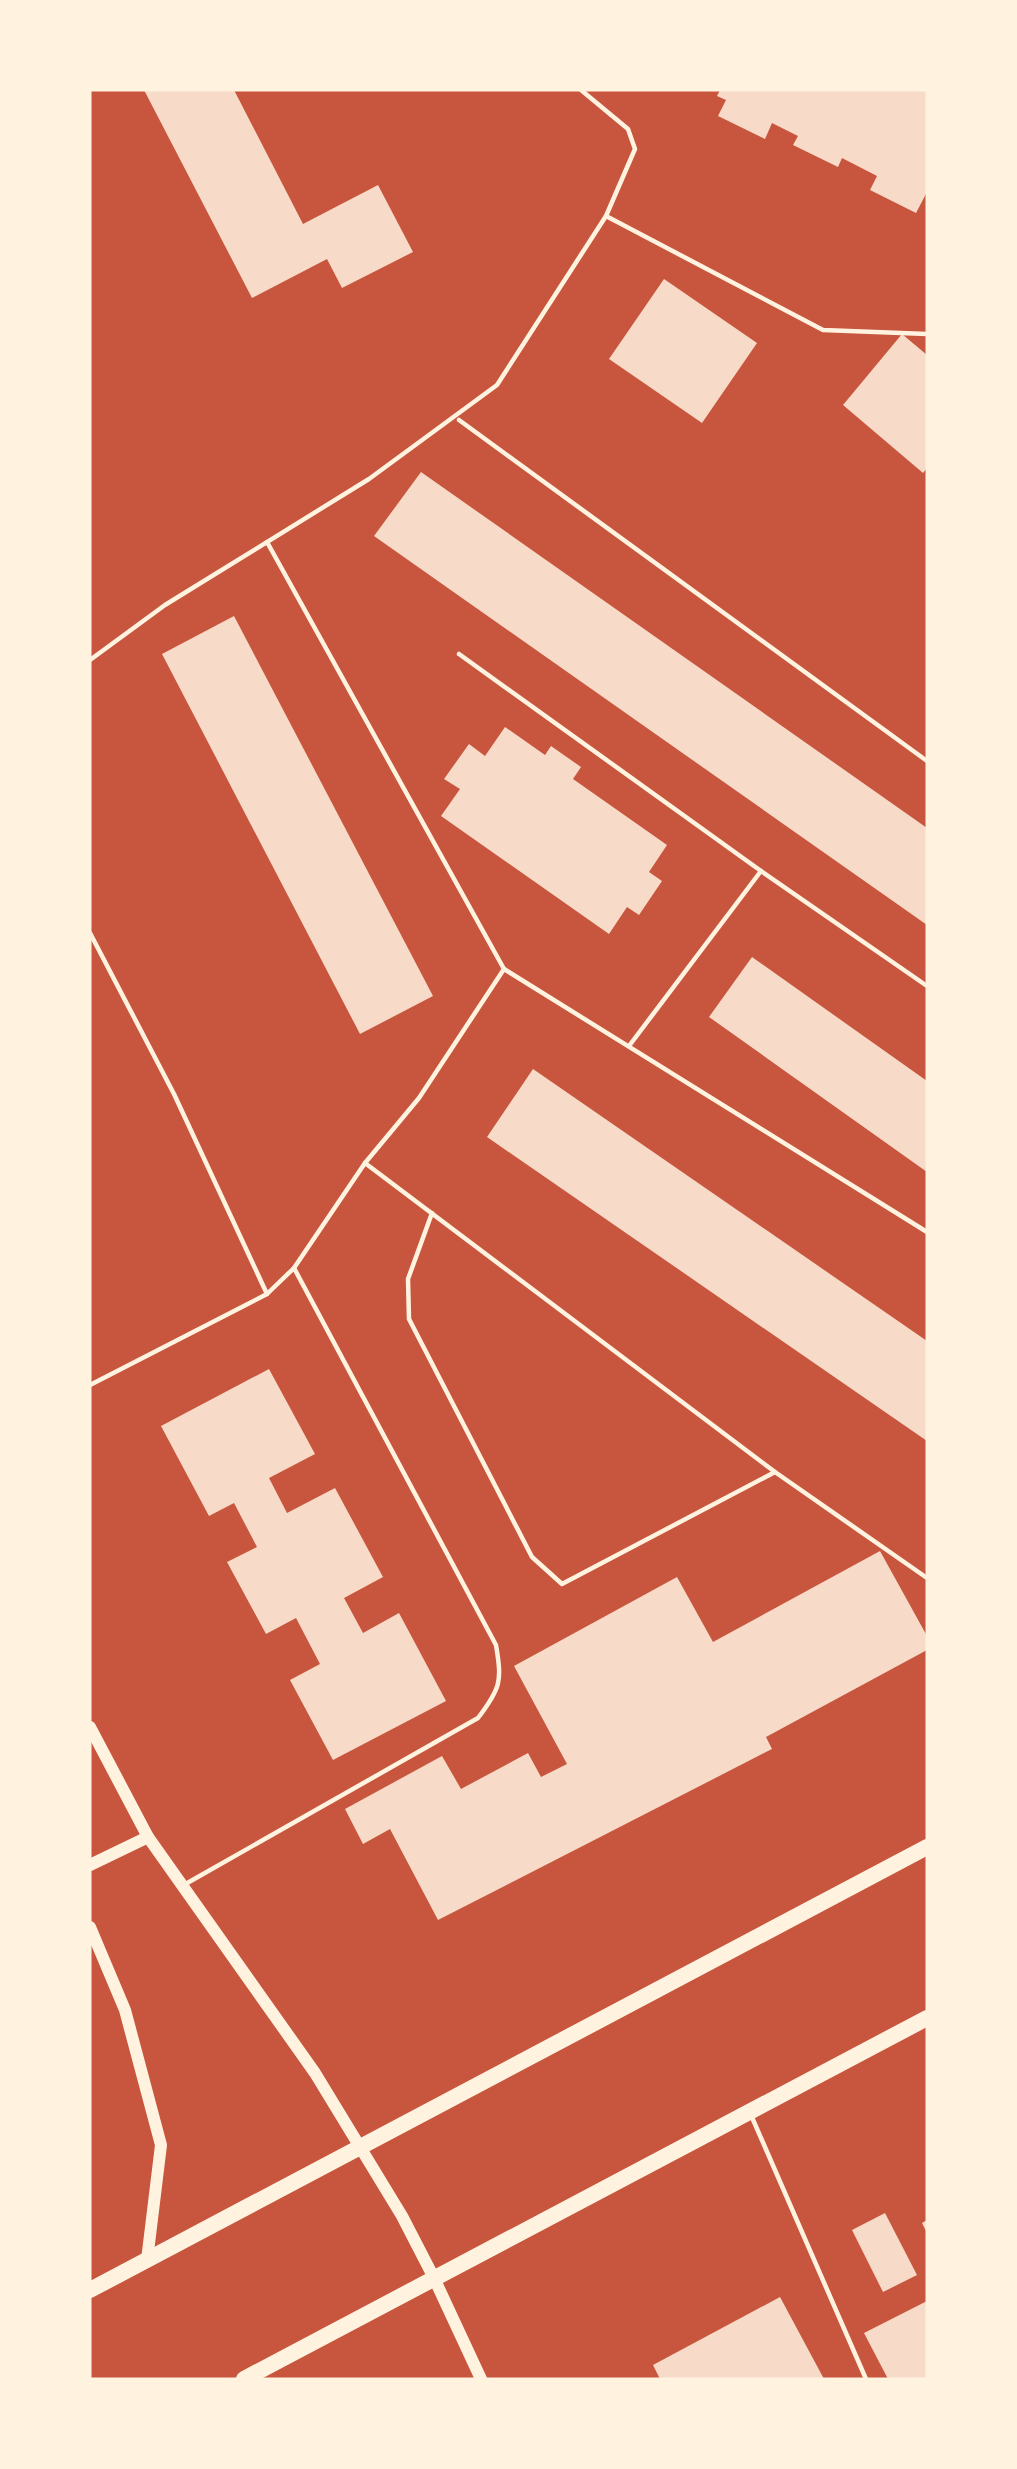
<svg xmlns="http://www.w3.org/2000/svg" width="1017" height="2469" font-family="'Exo 2',sans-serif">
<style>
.building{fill:#f7dbc8}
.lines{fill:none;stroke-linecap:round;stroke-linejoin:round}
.service{stroke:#fff3e0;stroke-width:4.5}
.secondary{stroke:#fff3e0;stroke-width:12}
.trunk{stroke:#fff3e0;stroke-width:16}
</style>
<rect width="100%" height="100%" fill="#c8553d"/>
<g class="building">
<polygon points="144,90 234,90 303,224 378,185 413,252 342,288 327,259 252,298"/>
<polygon points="720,90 927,90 927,192 916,213 870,190 877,176 842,158 838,167 793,145 798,136 772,123 765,139 718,116 726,100 717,96"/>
<polygon points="664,279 757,343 702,423 609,359"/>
<polygon points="902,334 927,355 927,468 923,473 843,405"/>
<polygon points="421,472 927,828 927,925 374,536"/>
<polygon points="234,616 433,996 360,1034 162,654"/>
<polygon points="505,727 545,755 551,746 581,767 573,779 667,845 649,872 662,881 639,915 627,907 609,934 441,816 460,789 444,779 469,744 485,756"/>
<polygon points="752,957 927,1081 927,1172 709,1017"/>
<polygon points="533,1069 927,1341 927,1441 487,1137"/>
<polygon points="269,1369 315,1454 269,1478 287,1513 335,1488 383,1577 344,1598 363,1633 399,1613 446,1701 333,1760 290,1680 320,1664 296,1618 266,1634 227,1562 257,1547 234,1503 209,1516 161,1426"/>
<polygon points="880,1551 927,1636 927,1650 766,1737 772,1749 438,1920 390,1829 363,1844 345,1809 442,1756 461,1789 528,1753 541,1777 567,1764 514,1666 677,1577 713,1642"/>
<polygon points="885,2213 917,2275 883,2292 852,2230"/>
<polygon points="927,2220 927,2233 922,2223"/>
<polygon points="780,2297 824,2379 660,2379 653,2365"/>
<polygon points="927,2301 927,2379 888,2379 864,2333"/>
</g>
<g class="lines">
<g class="service">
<polyline points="581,90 628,129 635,149 606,216 823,330 927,334"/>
<polyline points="459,420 927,761"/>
<polyline points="267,542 504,969 927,1232"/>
<polyline points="459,654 761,871 927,986"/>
<polyline points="90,660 165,605 369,479 497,385 606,216"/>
<polyline points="90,933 174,1094 267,1294 90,1385"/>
<polyline points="629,1046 761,871"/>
<polyline points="365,1163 775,1472 927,1578"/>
<polyline points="432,1213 408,1279 409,1319 532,1557 562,1584 775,1472"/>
<polyline points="267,1294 294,1268 365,1163 419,1098 504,969"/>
<path d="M182 1886 478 1718C501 1688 502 1681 496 1645L294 1268"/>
<polyline points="751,2115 866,2379"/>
</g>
<g class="secondary">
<polyline points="90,1727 148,1837 315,2073 402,2216 434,2278 481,2379"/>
<polyline points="90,1865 148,1837"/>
<polyline points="90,1927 125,2010 161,2145 147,2260"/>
</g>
<g class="trunk">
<polyline points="90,2290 927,1847"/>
<polyline points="244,2379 927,2018"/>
</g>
</g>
<rect width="1017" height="2469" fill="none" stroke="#fff3e0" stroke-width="183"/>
</svg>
